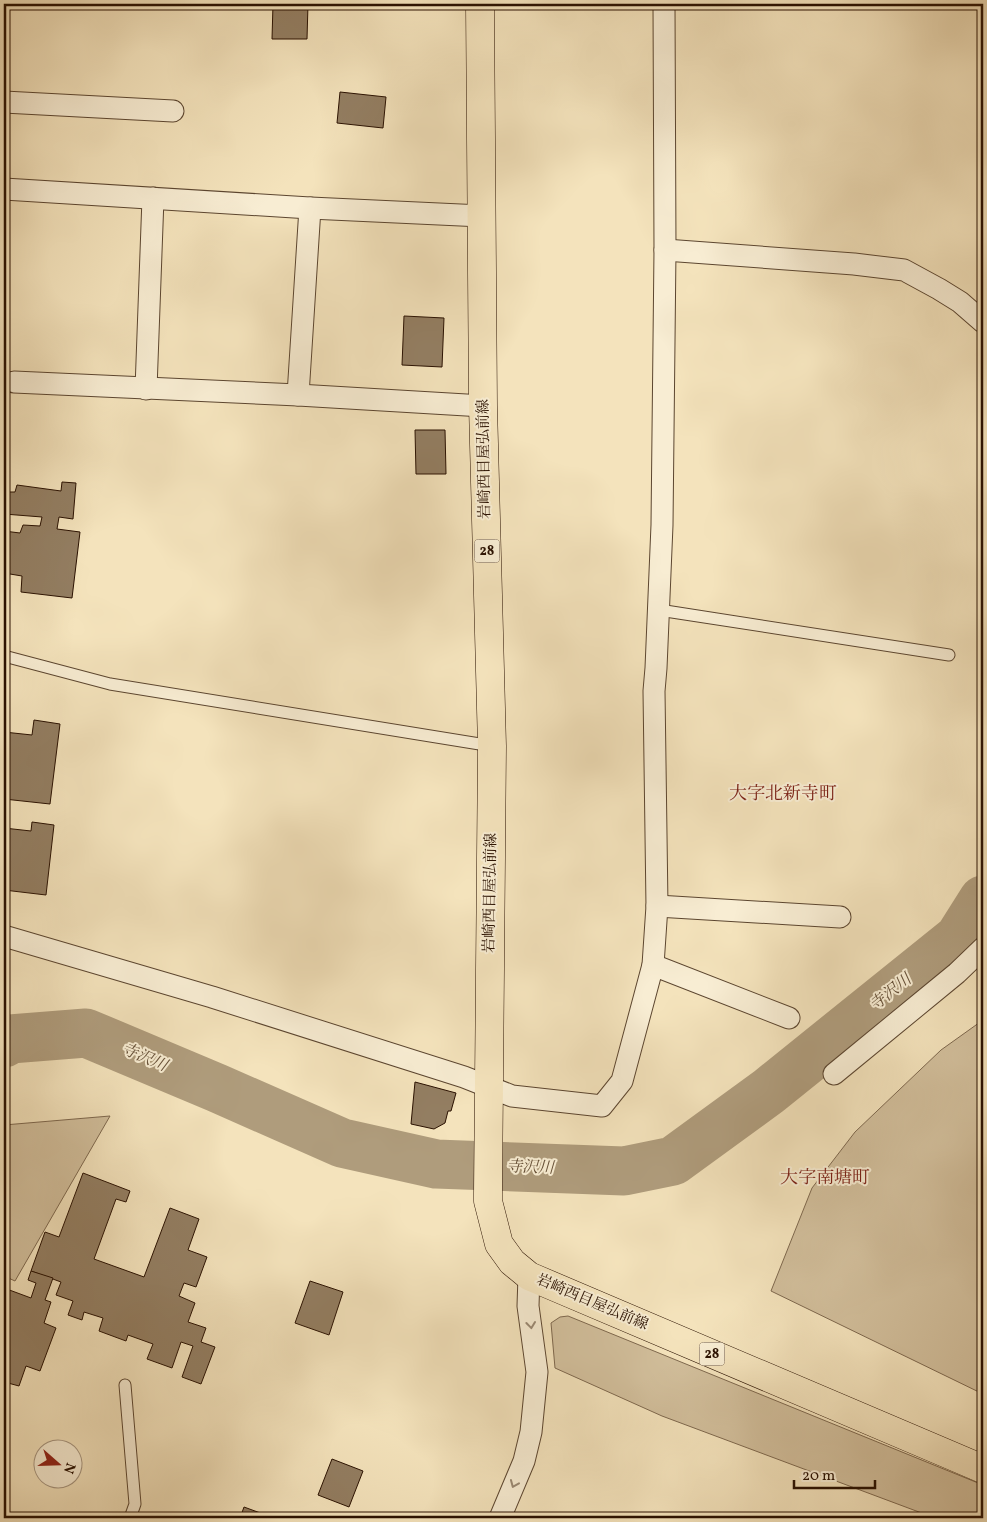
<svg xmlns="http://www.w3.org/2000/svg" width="987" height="1522" font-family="Vollkorn,'Noto Serif JP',serif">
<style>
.green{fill:#d2bf9c;stroke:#7e684e}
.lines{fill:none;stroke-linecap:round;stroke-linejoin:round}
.river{stroke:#af9c7c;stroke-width:49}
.building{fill:#937e62;stroke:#2a1101}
.service-casing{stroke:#5c4630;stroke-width:13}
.minor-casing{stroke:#5c4630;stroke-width:23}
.primary-casing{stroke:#2a1101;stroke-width:29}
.service{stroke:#f8edd3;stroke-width:11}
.minor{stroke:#f8edd3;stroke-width:21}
.primary{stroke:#f4e3bc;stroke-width:28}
.oneway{stroke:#9b8a74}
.labels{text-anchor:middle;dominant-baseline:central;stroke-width:4;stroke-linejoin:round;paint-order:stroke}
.shield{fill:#f8edd3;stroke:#685340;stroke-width:1}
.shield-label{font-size:14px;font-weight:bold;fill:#2a1101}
.street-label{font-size:15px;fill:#2a1101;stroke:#f8edd3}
.water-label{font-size:16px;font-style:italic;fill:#665038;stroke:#f8edd3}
.quarter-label{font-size:18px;fill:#7a1f14;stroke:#f8edd3}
</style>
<rect width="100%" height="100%" fill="#f4e3bc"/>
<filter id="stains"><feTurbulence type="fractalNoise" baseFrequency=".004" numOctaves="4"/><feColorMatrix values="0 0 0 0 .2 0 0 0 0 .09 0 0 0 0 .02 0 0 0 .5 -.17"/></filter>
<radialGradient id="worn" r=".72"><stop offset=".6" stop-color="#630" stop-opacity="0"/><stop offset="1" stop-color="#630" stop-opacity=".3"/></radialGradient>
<g class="green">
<polygon points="983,1020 983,1394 771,1291 812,1188 855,1132 941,1050"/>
<polygon points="110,1116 15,1281 4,1276 4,1125"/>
<polygon points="568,1316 983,1485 983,1518 935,1518 662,1416 555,1368 551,1323 560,1317"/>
</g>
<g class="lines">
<polyline class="river" points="4,1043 10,1039 86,1033 217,1088 342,1143 436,1164 624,1171 673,1161 769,1091 959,938 983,900"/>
</g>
<g class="building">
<polygon points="273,4 308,4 307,39 272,39"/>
<polygon points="340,92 386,97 383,128 337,123"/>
<polygon points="404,316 444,318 442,367 402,365"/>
<polygon points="415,430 445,430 446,474 416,474"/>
<polygon points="62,482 76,483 73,519 59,517 57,529 80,532 72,598 21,592 22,576 4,573 4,531 20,533 23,525 40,526 42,517 4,514 4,492 15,492 17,485 61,491"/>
<polygon points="34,720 60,724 50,804 4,799 4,732 32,735"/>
<polygon points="32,822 54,825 46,895 4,890 4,828 31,831"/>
<polygon points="415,1082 456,1093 451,1111 448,1111 445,1123 434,1129 411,1124"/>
<polygon points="83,1173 130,1191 126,1202 116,1199 94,1259 144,1277 170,1208 199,1219 188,1250 207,1257 196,1287 184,1283 179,1296 195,1303 188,1322 206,1328 201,1342 215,1347 201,1384 182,1377 193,1346 181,1342 172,1368 147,1359 153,1344 128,1335 126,1341 99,1331 103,1318 84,1312 82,1320 68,1315 73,1301 56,1295 61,1282 31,1271 45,1232 59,1237"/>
<polygon points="31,1271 53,1278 45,1300 51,1302 44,1323 56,1328 40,1371 26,1366 19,1386 8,1383 4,1394 4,1288 31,1298 36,1283 28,1280"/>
<polygon points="310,1281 343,1292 329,1335 295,1323"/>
<polygon points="332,1459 363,1471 349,1507 318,1495"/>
<polygon points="244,1507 274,1518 240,1518"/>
</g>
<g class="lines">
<defs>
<g id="service">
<polyline points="659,610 949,655"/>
<polyline points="4,656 110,684 492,746"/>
<polyline points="125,1385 135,1504 130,1518"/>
</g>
<g id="minor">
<polyline points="4,102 173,111"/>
<polyline points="4,189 310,208 482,216"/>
<polyline points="665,250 854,264 904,270 939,289 960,302 983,322"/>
<polyline points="14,382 298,395 483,406"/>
<polyline points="146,389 153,198"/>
<polyline points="298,395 310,208"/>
<polyline points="657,906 840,917"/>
<polyline points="4,936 212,997 464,1077 512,1096 602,1106 622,1081 653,965 657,906 654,691 656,668 662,525 665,250 664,4"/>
<polyline points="653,965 789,1018"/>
<polyline points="834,1074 957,973 983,948"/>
<polyline points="500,1518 524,1461 531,1432 537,1372 528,1306 529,1276"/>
</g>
<polyline id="primary" points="480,4 483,406 492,746 488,1194 488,1201 499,1244 512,1262 529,1276 983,1469"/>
</defs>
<use href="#service" class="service-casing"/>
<use href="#minor" class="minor-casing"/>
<use href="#primary" class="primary-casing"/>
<use href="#service" class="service"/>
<use href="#minor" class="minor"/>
<use href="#primary" class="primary"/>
</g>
<defs><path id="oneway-chevron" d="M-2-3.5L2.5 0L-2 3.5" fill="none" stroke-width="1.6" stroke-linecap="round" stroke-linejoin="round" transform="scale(1.25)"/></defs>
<g class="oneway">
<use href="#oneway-chevron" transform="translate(531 1325) rotate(83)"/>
<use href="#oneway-chevron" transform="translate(514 1484) rotate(113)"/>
</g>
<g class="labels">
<g class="shield">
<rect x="474.5" y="539.5" width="25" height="23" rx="4"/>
<rect x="699.5" y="1342.5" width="25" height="23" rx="4"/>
</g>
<g class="shield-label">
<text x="487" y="551">28</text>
<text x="712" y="1354">28</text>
</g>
<g class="street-label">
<text transform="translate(485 459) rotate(-91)">岩崎西目屋弘前線</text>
<text transform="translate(491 893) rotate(-89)">岩崎西目屋弘前線</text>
<text transform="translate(592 1303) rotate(23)">岩崎西目屋弘前線</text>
</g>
<g class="water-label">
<text transform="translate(891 993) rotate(-39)">寺沢川</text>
<text transform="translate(144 1058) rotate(23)">寺沢川</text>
<text transform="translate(530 1168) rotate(2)">寺沢川</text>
</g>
<g class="quarter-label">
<text x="783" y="794">大字北新寺町</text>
<text x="825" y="1178">大字南塘町</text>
</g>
</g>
<rect width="987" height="1522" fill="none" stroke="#f4e3bc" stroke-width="20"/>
<rect x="5" y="5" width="977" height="1512" fill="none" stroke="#2a1101" stroke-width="2.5"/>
<rect x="10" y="10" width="967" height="1502" fill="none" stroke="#2a1101"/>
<g transform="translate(58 1464) rotate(110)"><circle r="24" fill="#f8edd3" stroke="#a6957f"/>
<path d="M0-4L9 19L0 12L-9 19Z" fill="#8f2418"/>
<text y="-8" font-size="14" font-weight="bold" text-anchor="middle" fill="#2a1101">N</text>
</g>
<path d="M794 1480v8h81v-8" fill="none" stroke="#2a1101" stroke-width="2.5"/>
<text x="802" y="1480" font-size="15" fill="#2a1101" stroke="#f8edd3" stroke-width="4" paint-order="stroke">20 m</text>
<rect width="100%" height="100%" filter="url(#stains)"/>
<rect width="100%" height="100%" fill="url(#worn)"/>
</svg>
